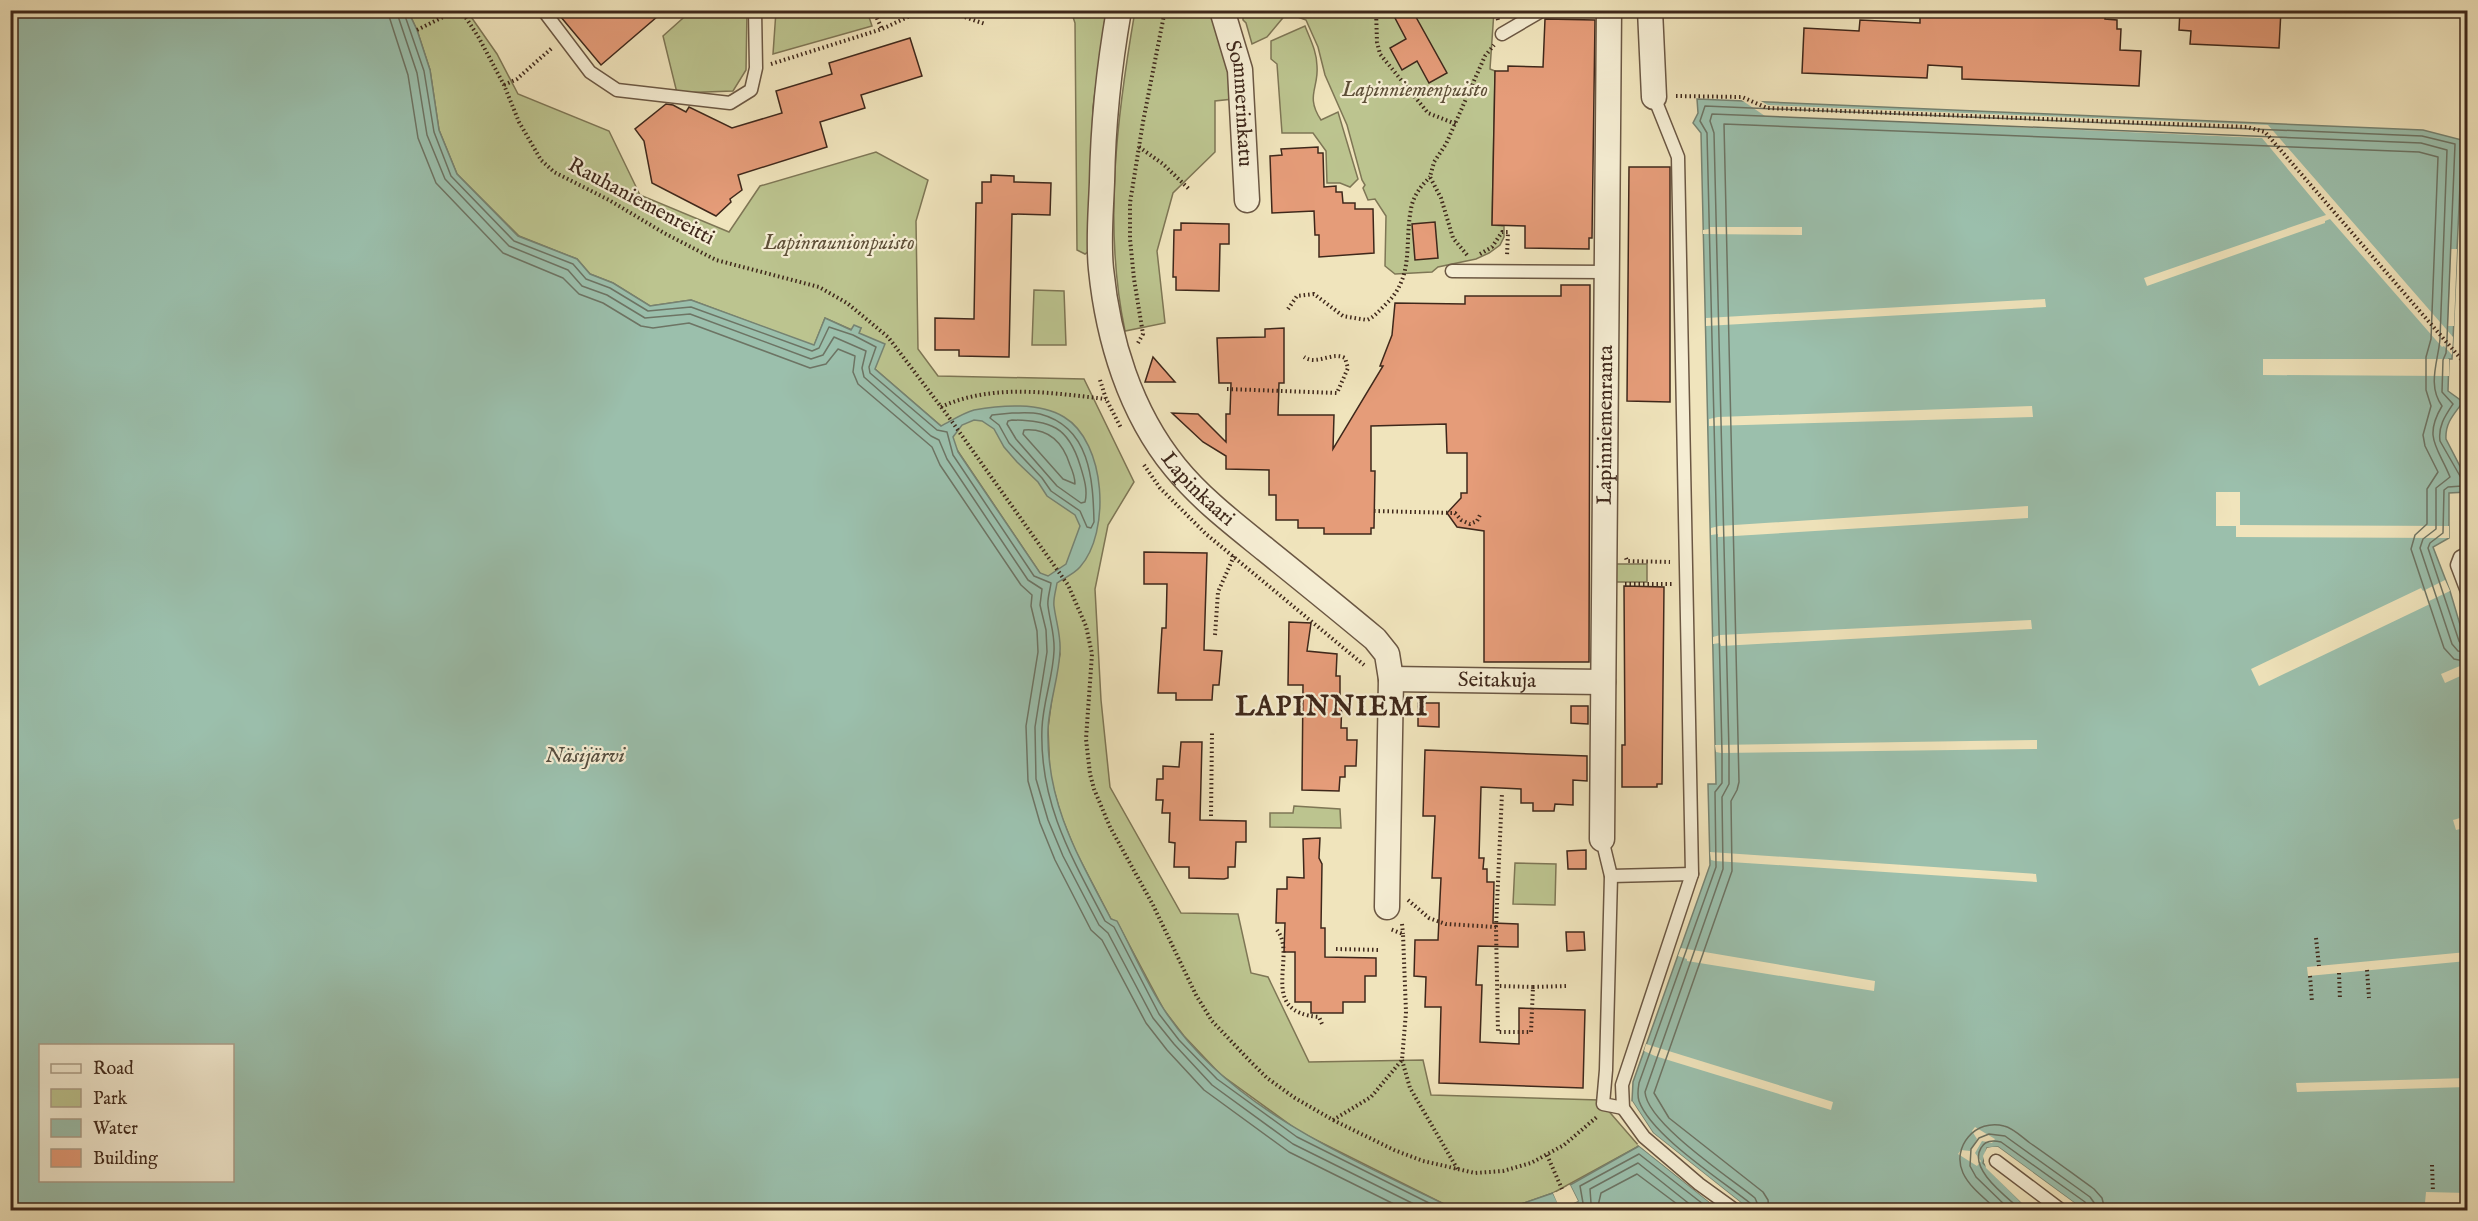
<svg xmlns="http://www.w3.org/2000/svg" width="2478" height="1221" font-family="'IM FELL English',serif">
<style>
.green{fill:#bcc48f;stroke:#7e7655;stroke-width:1.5}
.water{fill:#9bbfac;stroke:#768372;stroke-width:1.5;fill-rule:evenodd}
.pier{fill:#f0e4bc}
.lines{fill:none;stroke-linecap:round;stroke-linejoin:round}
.shore{stroke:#6d7464;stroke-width:1.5}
.building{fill:#e59c79;stroke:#3f281b;stroke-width:1.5}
.service-casing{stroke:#6b5743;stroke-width:15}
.minor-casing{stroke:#6b5743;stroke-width:27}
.path{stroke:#3f281b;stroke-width:4;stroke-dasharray:1.5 3;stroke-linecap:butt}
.service{stroke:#f5edd3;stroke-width:12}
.minor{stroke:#f5edd3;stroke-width:24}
.labels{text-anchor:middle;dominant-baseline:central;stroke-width:4.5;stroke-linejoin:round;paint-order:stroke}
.park-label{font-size:21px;font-style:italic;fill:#5e4f38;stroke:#f5edd3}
.street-label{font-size:21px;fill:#3f281b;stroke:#f5edd3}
.water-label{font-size:22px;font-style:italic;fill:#564e3f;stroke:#f5edd3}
.district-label{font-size:27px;font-weight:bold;letter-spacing:1.5px;fill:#3f281b;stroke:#f5edd3}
</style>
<rect width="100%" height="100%" fill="#f0e4bc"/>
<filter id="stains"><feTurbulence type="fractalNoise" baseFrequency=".00333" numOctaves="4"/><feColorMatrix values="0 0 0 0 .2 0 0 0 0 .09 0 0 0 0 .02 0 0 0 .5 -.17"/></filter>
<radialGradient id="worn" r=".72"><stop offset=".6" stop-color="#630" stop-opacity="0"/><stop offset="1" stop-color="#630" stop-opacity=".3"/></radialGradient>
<g class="green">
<polygon points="1005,10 1106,11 1093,107 1089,251 1085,254 1077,250 1075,23 1072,14 1004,14"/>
<polygon points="408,11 467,11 497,54 518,94 609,131 640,195 729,232 760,186 876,152 928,180 916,221 918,349 938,376 1084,379 1134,482 1108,525 1095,589 1101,700 1110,787 1181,913 1238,914 1251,973 1268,977 1309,1062 1423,1060 1431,1095 1599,1100 1639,1146 1553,1193 1504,1210 1456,1210 1300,1132 1220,1074 1184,1036 1164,1010 1117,922 1111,919 1075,850 1061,815 1050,776 1048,728 1053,690 1060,654 1040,573 941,426 875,369 859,333 861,328 852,330 825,318 814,346 691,300 650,306 613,283 590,274 577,259 519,236 457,174 439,130 430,70 417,30"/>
<polygon points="691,11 747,11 746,70 733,91 677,93 663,36"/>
<polygon points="776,11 867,11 872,26 773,54"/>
<path d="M1135 11H1213L1231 65 1233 99 1215 101V152L1173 193 1157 251 1165 323 1125 331C1103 226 1117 115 1135 11Z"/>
<polygon points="1243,11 1494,11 1490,69 1495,71 1492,225 1504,226 1504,237 1500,245 1489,253 1476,259 1438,267 1432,272 1395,274 1385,266 1386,216 1375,199 1368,200 1363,188 1365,185 1362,180 1347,125 1325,75 1318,47 1306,20 1287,13 1267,37 1252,44 1246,23 1243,20"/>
<path d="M1305 26C1310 39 1317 52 1317 66 1319 88 1305 96 1321 120L1338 112 1358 179 1350 187 1340 183H1327L1326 151 1313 133H1282L1277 64 1271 59V41Z"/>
<polygon points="1034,290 1064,291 1066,345 1032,345"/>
<polygon points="1612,564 1647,564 1647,582 1611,582"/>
<polygon points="1294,806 1340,809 1341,828 1270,827 1270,813 1293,813"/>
<polygon points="1515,863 1556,864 1555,905 1513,904"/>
</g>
<g class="water">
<path d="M10 11H408L417 30 430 70 439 130 457 174 518 236 577 259 590 274 613 283 650 306 691 300 814 345 825 318 851 330 854 325 861 328 859 333 885 344 875 369 941 426C951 421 963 413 974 410 1001 405 1040 402 1064 417 1106 442 1111 532 1080 567 1074 574 1064 578 1057 583 1056 590 1053 599 1054 606 1056 622 1061 635 1060 651 1059 677 1049 703 1048 729 1046 803 1078 856 1111 919L1117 921C1133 951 1146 983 1165 1011 1230 1110 1353 1159 1456 1210H11ZM974 420 982 421 994 429 1004 447 1017 462 1038 482 1047 496 1075 515 1080 526 1066 564 1048 576 1040 573 958 452 953 437 962 425ZM40 1046H232V1180H40Z"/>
<path d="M1697 99 2423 130 2462 140 2453 340 2452 359H2449L2448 391 2463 402C2454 414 2445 423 2446 439L2466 478 2467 492 2449 493V538L2433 547 2450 591 2467 648V1210H2084L1998 1147 1987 1148 1983 1163 2029 1210H1750L1653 1133 1632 1101 1633 1082 1710 865 1708 784H1716L1701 133 1693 123 1698 113Z"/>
<polygon points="1639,1146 1712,1204 1710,1208 1713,1210 1495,1210 1504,1210 1553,1193 1561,1209 1578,1201 1570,1185"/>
</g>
<g class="pier">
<polygon points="1740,99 1759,100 1768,105 2268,125 2453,337 2452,355 2444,346 2442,347 2330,219 2325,221 2325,223 2147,286 2144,278 2326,215 2262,138 1765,116"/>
<polygon points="1709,227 1802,227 1802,235 1703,234 1703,230 1709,229"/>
<polygon points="2451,249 2457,249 2454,326 2448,326"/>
<polygon points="2045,299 2046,307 1706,326 1706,318"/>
<polygon points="2263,359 2449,359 2449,376 2263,375"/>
<polygon points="2032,406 2033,417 1709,426 1709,419 1718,417"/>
<polygon points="2216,492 2240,492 2240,525 2449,526 2449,538 2236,537 2236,526 2216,526"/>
<polygon points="2028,506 2028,518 1718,537 1718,534 1711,535 1711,528 1719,526"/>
<polygon points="2445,580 2450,591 2429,601 2430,604 2259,686 2251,669 2421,588 2423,591"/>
<polygon points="2031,620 2032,629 1721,646 1720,643 1713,644 1713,637 1720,635"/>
<polygon points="2467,663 2467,673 2445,683 2441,674"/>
<polygon points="2037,740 2037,749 1721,753 1716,752 1715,745"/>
<polygon points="2467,816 2467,827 2456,830 2453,820"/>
<polygon points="1710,852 2036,874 2037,882 1715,861 1711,860"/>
<polygon points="1681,948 1875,981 1874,991 1687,961 1687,959 1678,956"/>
<polygon points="2467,952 2467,961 2308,976 2307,967"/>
<polygon points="1646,1044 1833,1102 1831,1110 1655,1056 1644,1051"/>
<polygon points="2467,1078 2467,1087 2297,1092 2296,1083"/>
<polygon points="1632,1101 1653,1133 1750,1210 1745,1210 1651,1136 1632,1109 1630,1103"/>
<polygon points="1975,1127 1995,1139 1992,1143 1982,1141 1975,1153 1981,1161 1977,1166 1958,1154 1961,1150 1970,1151 1977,1139 1972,1131"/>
<polygon points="1637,1144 1641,1144 1714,1201 1715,1209 1719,1207 1723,1210 1713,1210 1709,1208 1712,1204"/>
<polygon points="1992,1147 1998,1147 2084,1210 2080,1210 1996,1150 1989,1151 1986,1157 1988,1166 2032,1210 2029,1210 1986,1168 1983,1156 1987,1148"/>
<polygon points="1570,1185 1578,1201 1560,1209 1553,1193 1556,1192 1562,1205 1574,1199 1567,1186"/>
<polygon points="2426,1192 2467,1193 2467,1203 2425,1203"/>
</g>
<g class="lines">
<g class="shore">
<polyline points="387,10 408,75 418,138 436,183 503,253 563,278 579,294 603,303 641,326 653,328 689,323 810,368 826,364 838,349 855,356 853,372 858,384 932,447 940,465 1021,585 1032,595 1031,606 1037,631 1038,652 1026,726 1028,781 1040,823 1055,860 1091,930 1102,940 1146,1023 1167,1050 1204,1090 1289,1152 1406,1210"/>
<polyline points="396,10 417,73 427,135 445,179 509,246 568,270 582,286 607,295 645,318 690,314 811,359 823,355 834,337 866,351 862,368 864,377 931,436 939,440 947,459 1028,580 1042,589 1040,605 1046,630 1047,652 1035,727 1036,779 1048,820 1063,856 1099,925 1108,933 1153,1018 1174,1044 1212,1085 1293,1144 1426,1210"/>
<path d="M403 10 424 71 434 132 451 176 514 241 573 264 586 279 610 288 648 311 691 307 812 351 819 348 829 327 853 335 876 347 869 367 870 373 937 430 947 432 953 455 1034 576 1051 583C1050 591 1047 599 1048 606 1050 622 1055 635 1054 651 1053 677 1043 702 1042 728 1039 803 1072 858 1105 921L1114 927 1159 1014 1179 1040 1217 1079 1297 1137 1443 1210"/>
<path d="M1012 413C1021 413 1031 412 1040 414 1090 427 1093 479 1094 522L1091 528 1087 527 1080 511 1051 491 1042 478 1009 443 999 425 990 418 992 415Z"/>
<path d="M1012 420C1051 421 1068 426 1080 465 1084 478 1088 490 1085 502L1081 503 1057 486 1016 439 1007 424 1008 421Z"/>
<path d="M1024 430C1049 428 1063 443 1070 465 1073 472 1075 478 1075 484L1063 479 1023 434Z"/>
<polyline points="1571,1210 1583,1203 1580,1186 1639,1154 1703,1204 1705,1210"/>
<polyline points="1587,1210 1591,1203 1590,1189 1638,1163 1697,1210"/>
<polyline points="1597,1210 1601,1193 1637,1174 1685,1210"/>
<path d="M1753 1210 1750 1203C1721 1180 1651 1135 1639 1101 1637 1095 1638 1089 1639 1083L1716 867 1715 792 1722 783V752L1707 133 1700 121 1705 106 2422 136 2455 144 2447 339 2446 353 2443 360 2442 392 2453 404C2445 416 2438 426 2440 441L2464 483 2462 486 2448 487 2444 490 2443 533 2430 543 2428 548 2459 641 2462 645H2468"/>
<path d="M1760 1210 1755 1198C1730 1178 1647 1123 1645 1092L1723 869 1722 797 1729 784V752L1714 133 1710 121 1712 114 2421 143 2447 150 2440 339C2438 362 2427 385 2442 406 2423 438 2438 447 2450 477L2436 488V529L2423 539 2420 548 2452 644 2458 651 2468 653"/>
<polyline points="1769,1210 1768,1200 1763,1192 1669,1118 1654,1093 1732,871 1731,801 1737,790 1739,782 1724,124 2419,152 2438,157 2431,339 2426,357 2426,390 2431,406 2423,435 2425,446 2438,472 2427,489 2427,524 2415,535 2411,549 2444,648 2454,659 2468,662"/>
<path d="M1997 1210C1986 1199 1970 1188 1963 1173 1951 1147 1976 1118 2004 1126 2013 1128 2022 1137 2030 1143 2052 1158 2073 1174 2094 1189L2102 1198 2105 1210"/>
<polyline points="2010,1210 1976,1177 1970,1166 1971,1149 1979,1138 1989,1134 2005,1136 2090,1197 2095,1204 2096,1210"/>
<path d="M2021 1210C2007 1197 1968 1169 1981 1148 1985 1140 1993 1140 2001 1142L2085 1202 2088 1210"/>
</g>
</g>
<g class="building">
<polygon points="555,10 665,10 601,65"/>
<polygon points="1409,10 1412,10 1447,73 1429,83 1417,61 1402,70 1390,48 1406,39 1395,18"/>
<polygon points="1920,10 2106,10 2105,19 2117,20 2117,29 2121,29 2120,50 2141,51 2139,86 1962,79 1962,67 1928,65 1927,78 1802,73 1804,28 1859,31 1860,20 1920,23"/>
<polygon points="2180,10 2281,10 2279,48 2190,44 2191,31 2179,30"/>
<polygon points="1545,19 1595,20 1592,238 1589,238 1589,249 1525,248 1525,226 1492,225 1495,71 1508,71 1508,66 1543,67"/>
<polygon points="910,38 922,76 861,95 865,108 820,122 827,147 738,175 742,190 730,199 731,202 716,216 652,183 644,141 635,129 666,104 673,105 686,112 689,107 732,128 782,113 776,91 832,74 829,63"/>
<polygon points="1318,147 1318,153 1323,153 1324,187 1336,186 1336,192 1342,192 1343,203 1355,203 1355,209 1373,209 1374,253 1319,257 1319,235 1315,235 1314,211 1272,213 1270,156 1282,155 1281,149"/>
<polygon points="1629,167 1670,167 1670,402 1627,401"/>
<polygon points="991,175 1014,176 1014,182 1051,183 1050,215 1012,214 1009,357 959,356 959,350 935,350 935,318 974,319 976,203 982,203 982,182 991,182"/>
<polygon points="1435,222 1438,258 1415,260 1412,224"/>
<polygon points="1181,223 1229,224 1229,244 1220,244 1219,291 1176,290 1176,277 1173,277 1174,230 1181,230"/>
<polygon points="1561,285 1590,285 1589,662 1484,662 1484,531 1457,527 1447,513 1461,498 1461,493 1467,493 1467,453 1447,453 1446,424 1371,426 1371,471 1375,471 1374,528 1371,528 1371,534 1324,534 1324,528 1298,528 1298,520 1276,520 1276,495 1269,495 1269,470 1226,469 1226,456 1203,442 1172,413 1198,414 1226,442 1226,414 1230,414 1231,383 1219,383 1217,338 1265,337 1265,329 1284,328 1284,383 1279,383 1278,415 1334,415 1333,449 1383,366 1380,366 1392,335 1395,303 1465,304 1465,296 1561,296"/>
<polygon points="1153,357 1175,382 1145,382"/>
<polygon points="1144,552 1207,553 1204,650 1222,651 1219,685 1213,685 1212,700 1176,700 1176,693 1158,693 1162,628 1166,628 1167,584 1144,584"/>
<polygon points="1624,586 1664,587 1662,784 1657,784 1657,787 1622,787 1622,745 1625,745"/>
<polygon points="1289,622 1311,623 1307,651 1337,654 1336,676 1340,676 1340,699 1342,699 1341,728 1347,728 1347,740 1357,740 1356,766 1345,766 1345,777 1340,777 1339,791 1302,790 1303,685 1288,685"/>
<polygon points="1418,703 1439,703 1439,727 1418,726"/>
<polygon points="1571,706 1588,706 1588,724 1571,723"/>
<polygon points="1181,742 1202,742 1200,820 1246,821 1246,842 1236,842 1235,867 1228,867 1228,878 1224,879 1189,878 1189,867 1174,867 1175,843 1169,842 1170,813 1162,813 1163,800 1156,800 1157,779 1163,779 1163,766 1179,767"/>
<polygon points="1425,750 1587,756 1587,781 1573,780 1573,805 1555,804 1554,811 1533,811 1533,803 1521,803 1521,789 1481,787 1479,858 1484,858 1483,869 1487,869 1487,882 1494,882 1493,923 1518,924 1518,947 1478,946 1476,985 1482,985 1480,1042 1519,1044 1519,1008 1585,1010 1583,1088 1439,1083 1441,1007 1425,1007 1426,977 1414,976 1415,940 1438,940 1441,878 1432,878 1435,816 1423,816"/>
<polygon points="1320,838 1319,858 1322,864 1321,928 1325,928 1325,957 1376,958 1376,976 1365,976 1365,1002 1343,1002 1343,1013 1311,1013 1311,1002 1295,1002 1295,952 1284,952 1285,923 1276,923 1277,889 1287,889 1287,877 1304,878 1303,839"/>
<polygon points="1586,850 1586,869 1568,869 1567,851"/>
<polygon points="1566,932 1584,932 1585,950 1567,951"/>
</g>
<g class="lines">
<defs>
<g id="service">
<polyline points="543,10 590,72 617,90 730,103 751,90 756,68 755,10"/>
<polyline points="1502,34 1543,10"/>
<polyline points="1654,97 1678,157 1692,874 1622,1085 1623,1108 1644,1137 1699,1184 1735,1210"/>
<polyline points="1452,271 1607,272"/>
<polyline points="2468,553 2460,557 2457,565 2468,594"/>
<polyline points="1602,839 1611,876 1606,1070 1603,1104 1623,1108"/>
<polyline points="1611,876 1692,874"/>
<polyline points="1996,1161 2061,1210"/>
</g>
<g id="minor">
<path id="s1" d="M1119 10C1109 67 1103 125 1102 182 1101 211 1098 241 1101 269 1108 339 1130 412 1175 467 1201 499 1234 524 1266 550 1302 579 1339 609 1375 639L1387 654 1391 679 1387 907"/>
<path id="s2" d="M1222 10 1240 70 1247 200"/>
<polyline points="1650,10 1654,97"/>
<path id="s3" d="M1391 679 1603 682"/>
<path id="s4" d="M1602 839 1609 10"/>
</g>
</defs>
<use href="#service" class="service-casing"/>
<use href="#minor" class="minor-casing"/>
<g class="path">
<polyline points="461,10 479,38 504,85 519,122 541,160 554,172 609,200 664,233 716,260 819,287 847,303 888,337 948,416 1068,585 1086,626 1092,654 1086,739 1090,774 1094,789 1110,827 1153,905 1196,995 1212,1021 1248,1059 1267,1078 1295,1098 1333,1120 1394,1150 1423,1161 1475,1173 1503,1171 1531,1163 1564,1145 1598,1116"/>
<polyline points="873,10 882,29"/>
<polyline points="1376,10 1377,42 1380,54 1428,113 1456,124"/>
<polyline points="1495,10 1498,20"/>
<polyline points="417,30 457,10"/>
<polyline points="771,64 882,29 910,16 962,16 985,24"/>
<polyline points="504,85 517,79 553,47"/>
<polyline points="1676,96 1742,97 1767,108 2247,127 2265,132 2468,367"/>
<polyline points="1139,147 1163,164 1190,190"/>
<polyline points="1480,254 1492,247 1502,232 1508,232 1507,256"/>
<polyline points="1467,255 1453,238 1441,198 1430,177 1434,162 1446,144 1485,56 1494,45"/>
<path d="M1288 309 1297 296 1314 294 1343 316 1367 320C1374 317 1379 311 1385 305 1415 277 1404 245 1411 209 1413 196 1421 186 1430 177"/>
<polyline points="1138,343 1143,334 1134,279 1130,239 1130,203 1143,122 1165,10"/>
<polyline points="1100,380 1106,399 1121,428"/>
<path d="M1227 389 1337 393 1348 368 1345 358C1332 351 1317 366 1304 357"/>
<path d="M941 407C993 383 1051 393 1106 399"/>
<polyline points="1144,465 1160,488 1206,534 1364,665"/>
<polyline points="1374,511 1455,513 1461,520 1470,524 1477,521 1480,515"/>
<polyline points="1626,558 1627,561 1670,562"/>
<polyline points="1625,584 1672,584"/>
<polyline points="1215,635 1218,592 1234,556"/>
<polyline points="1211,816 1212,733"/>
<polyline points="1408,900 1429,918 1446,924 1496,927 1498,1032 1531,1032 1533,987 1497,986"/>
<polyline points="1402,924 1403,934"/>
<polyline points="1496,927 1502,793"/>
<path d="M1277 930C1298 956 1256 1012 1319 1017L1322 1024"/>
<polyline points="2316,938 2319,966"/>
<polyline points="1336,949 1380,950"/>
<polyline points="2367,970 2369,998"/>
<polyline points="2339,973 2340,1000"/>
<polyline points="2310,976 2312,1002"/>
<polyline points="1533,987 1567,986"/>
<polyline points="1402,1060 1410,1088 1458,1170"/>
<polyline points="1333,1120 1371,1097 1402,1060 1406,1012 1403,934 1390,929"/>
<polyline points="1547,1155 1562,1189"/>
<polyline points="2432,1165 2433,1192"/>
<polyline points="2432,1210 2432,1203"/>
</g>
<use href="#service" class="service"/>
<use href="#minor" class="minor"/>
</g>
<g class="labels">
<g class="park-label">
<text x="1415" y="90">Lapinniemenpuisto</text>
<text x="839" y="243">Lapinraunionpuisto</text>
</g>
<g class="street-label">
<text stroke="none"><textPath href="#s2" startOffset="96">Sommerinkatu</textPath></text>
<text transform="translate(641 202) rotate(28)">Rauhaniemenreitti</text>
<text stroke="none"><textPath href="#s4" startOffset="414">Lapinniemenranta</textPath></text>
<text stroke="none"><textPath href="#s1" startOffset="506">Lapinkaari</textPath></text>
<text stroke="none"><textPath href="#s3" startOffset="106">Seitakuja</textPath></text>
</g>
<g class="water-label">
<text x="585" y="756">Näsijärvi</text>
</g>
<g class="district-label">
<text x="1332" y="708">LAPINNIEMI</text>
</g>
</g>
<rect width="2478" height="1221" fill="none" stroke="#f0e4bc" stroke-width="36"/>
<rect x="12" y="12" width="2454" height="1197" fill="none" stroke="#3f281b" stroke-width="3"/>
<rect x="18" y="18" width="2442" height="1185" fill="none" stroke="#3f281b" stroke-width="1.5"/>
<rect x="39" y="1044" width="195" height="138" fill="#f5edd3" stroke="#ac9e89" stroke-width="1.5"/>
<rect x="51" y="1064" width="30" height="9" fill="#f5edd3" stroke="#ac9e89" stroke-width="1.5"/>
<text x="93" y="1074" font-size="18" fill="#3f281b">Road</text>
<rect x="51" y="1089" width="30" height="18" fill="#bcc48f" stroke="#ac9e89" stroke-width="1.5"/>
<text x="93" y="1104" font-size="18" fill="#3f281b">Park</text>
<rect x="51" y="1119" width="30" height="18" fill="#9bbfac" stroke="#ac9e89" stroke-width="1.5"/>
<text x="93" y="1134" font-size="18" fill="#3f281b">Water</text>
<rect x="51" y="1149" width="30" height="18" fill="#e59c79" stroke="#ac9e89" stroke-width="1.5"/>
<text x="93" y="1164" font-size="18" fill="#3f281b">Building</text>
<rect width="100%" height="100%" filter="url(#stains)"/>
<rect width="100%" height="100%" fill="url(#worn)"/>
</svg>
